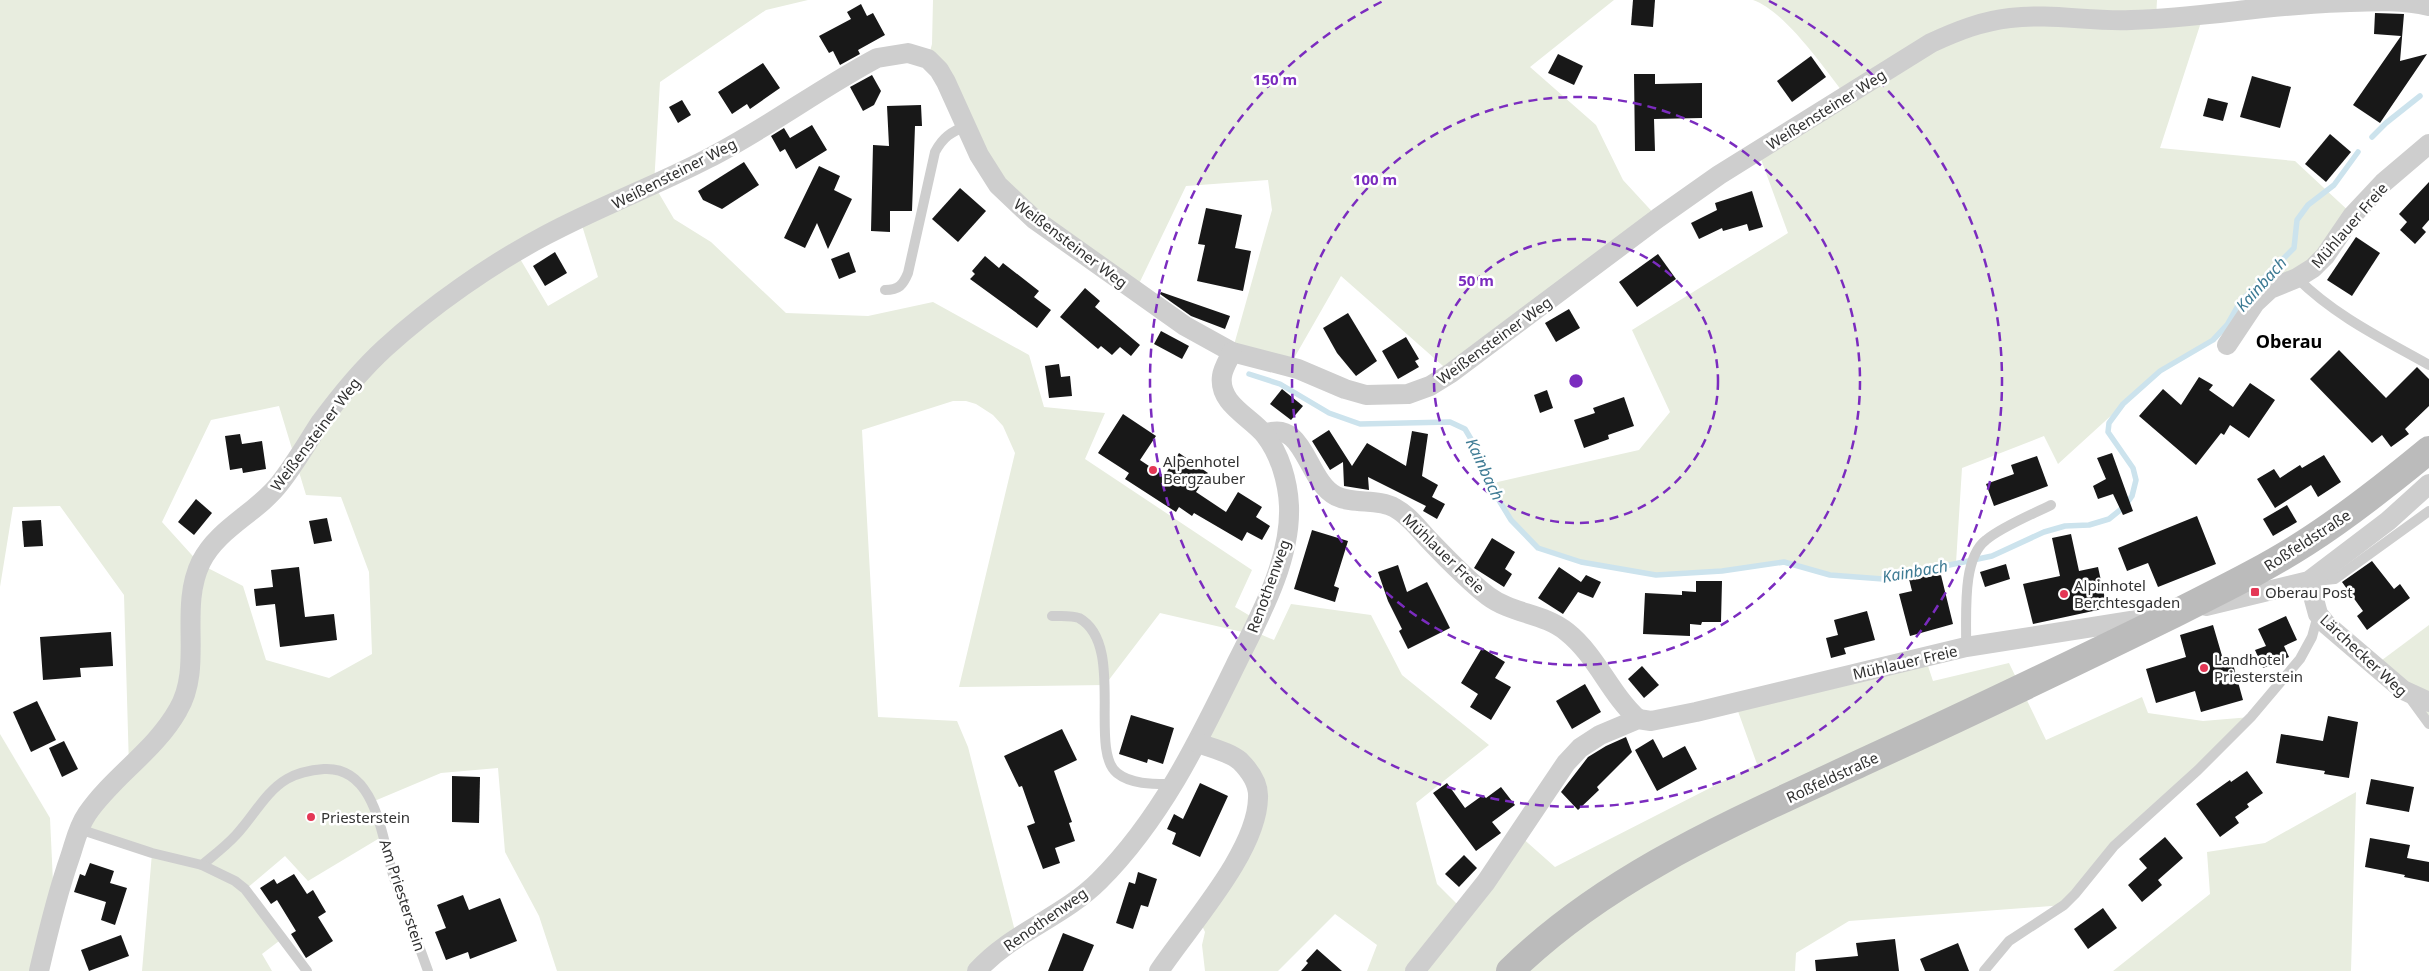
<svg xmlns="http://www.w3.org/2000/svg" width="2429" height="971" font-family="'Noto Sans',sans-serif">
<style>
.green{fill:#e8eddf;fill-rule:evenodd}
.lines{fill:none;stroke-linecap:round;stroke-linejoin:round}
.stream{stroke:#cce3ed;stroke-width:5.5}
.building{fill:#181818}
.service{stroke:#cecece;stroke-width:10}
.minor{stroke:#cecece;stroke-width:20}
.secondary{stroke:#bbb;stroke-width:28}
.ring{fill:none;stroke:#7b2cbf;stroke-width:2.5;stroke-dasharray:9 6}
.poi-dot{fill:#e43755;stroke:#fff;stroke-width:2}
.labels{text-anchor:middle;dominant-baseline:central;stroke-width:5;stroke-linejoin:round;paint-order:stroke}
.street-label{font-size:15px;fill:#313131;stroke:#fff}
.poi-label{font-size:15px;fill:#313131;stroke:#fff;text-anchor:start}
.water-label{font-size:16px;font-style:italic;fill:#3e7b94;stroke:#fff}
.quarter-label{font-size:18px;font-weight:bold;fill:#000;stroke:#fff}
.centre{fill:#7b2cbf;stroke:#fff;stroke-width:2.5}
.ring-label{font-size:15px;text-anchor:middle;font-weight:bold;fill:#7b2cbf;stroke:#fff;stroke-width:5;stroke-linejoin:round;paint-order:stroke}
</style>
<rect width="100%" height="100%" fill="#fff"/>
<g class="green">
<path d="M0 0H808L766 10 660 82 654 185 674 219 711 242 786 313 868 316 933 302 1029 355 1044 407 1105 413 1085 459 1252 570 1235 607 1257 620 1253 631 1274 640 1291 604 1371 615 1402 675 1489 745 1416 803 1437 884 1463 910 1519 835 1555 867 1757 764 1735 703 1925 657 1933 681 2009 663 2046 740 2142 697 2148 713 2203 721 2251 717 2142 818 2064 905 1849 921 1796 953 1795 971H1367L1377 945 1335 914 1278 971H1205L1202 945 1205 932 1198 917 1247 838 1253 777 1198 743 1251 634 1160 613 1105 685 959 687 1015 453 1003 426 993 415 976 404 966 401H953L862 430 878 717 957 721 968 747 1017 939 977 971H557L539 916 505 852 498 768 441 773 372 802 383 836 308 881 285 856 246 889 283 938 262 954 272 971H142L152 853 79 829 129 767 124 595 60 506 13 507 0 587ZM580 219 598 277 548 306 516 252ZM279 406 306 495 341 497 369 572 372 654 329 678 266 660 243 586 200 564 162 522 211 420Z"/>
<polygon points="933,0 1614,0 1530,67 1596,125 1623,180 1658,218 1451,373 1341,276 1289,367 1232,352 1272,210 1268,180 1186,186 1135,292 1014,201 928,59 932,44"/>
<path d="M1753 0H2157L2156 18 2204 13 2160 148 2295 161 2353 215 2325 256 2255 303 2227 325 2213 340 2160 371 2058 464 2044 436 1962 468 1956 563 1883 579 1830 575 1784 562 1722 571 1656 575 1581 562 1538 548 1511 520 1489 484 1639 450 1670 412 1632 330 1788 233 1758 151 1846 96C1824 68 1785 11 1753 0Z"/>
<polygon points="2429,625 2429,724 2374,666"/>
<polygon points="0,734 50,818 54,904 39,971 0,971"/>
<polygon points="2356,792 2351,971 2113,971 2210,894 2207,852 2265,843"/>
</g>
<g class="lines">
<g class="stream">
<polyline points="2372,137 2386,123 2420,96"/>
<polyline points="1249,374 1280,384 1329,413 1360,424 1450,422 1465,429 1484,461 1489,484 1511,520 1538,548 1581,562 1656,575 1722,571 1784,562 1830,575 1883,579 1992,556 2044,532 2065,526 2089,525 2109,519 2125,506 2132,496 2136,480 2133,468 2108,432 2109,423 2123,404 2160,371 2213,340 2227,325 2240,302 2294,248 2297,220 2308,205 2334,185 2358,152"/>
</g>
</g>
<g class="building">
<polygon points="1633,0 1655,0 1653,27 1631,25"/>
<polygon points="861,4 867,16 873,13 885,35 858,50 860,54 840,65 833,51 829,53 819,36 851,19 847,12"/>
<polygon points="2375,13 2404,14 2400,61 2427,54 2380,123 2353,105 2401,36 2374,34"/>
<polygon points="1558,54 1583,66 1574,85 1548,73"/>
<polygon points="1811,56 1826,77 1792,102 1777,81"/>
<polygon points="763,63 780,88 750,109 747,104 732,114 718,92"/>
<polygon points="1634,74 1655,74 1655,84 1702,83 1702,118 1654,119 1655,151 1635,151"/>
<polygon points="872,75 881,91 874,105 863,111 850,87"/>
<polygon points="2252,76 2291,87 2280,128 2240,117"/>
<polygon points="2208,98 2228,103 2223,121 2203,116"/>
<polygon points="682,100 691,115 678,123 669,107"/>
<polygon points="921,105 922,126 915,126 912,211 890,211 890,232 871,231 873,145 889,146 887,106"/>
<polygon points="812,125 827,150 796,169 785,149 780,152 771,136 784,128 790,138"/>
<polygon points="2330,134 2351,152 2326,182 2305,164"/>
<polygon points="744,162 759,185 722,209 703,200 698,191"/>
<polygon points="819,166 840,176 834,190 852,199 828,249 817,223 805,248 784,238"/>
<polygon points="2429,182 2429,220 2422,228 2426,232 2415,244 2400,230 2407,222 2399,214"/>
<polygon points="960,188 986,211 958,242 932,219"/>
<polygon points="1752,191 1763,227 1749,231 1747,224 1723,231 1722,228 1699,239 1691,223 1717,210 1715,203"/>
<polygon points="1206,208 1242,215 1235,248 1251,251 1243,291 1197,281 1205,245 1198,244"/>
<polygon points="2356,237 2380,253 2352,296 2327,280"/>
<polygon points="555,252 567,273 545,286 533,266"/>
<polygon points="849,252 856,272 839,279 831,259"/>
<polygon points="1658,254 1676,279 1637,307 1619,282"/>
<polygon points="985,256 999,268 1003,263 1039,291 1034,297 1051,310 1037,328 970,279 975,274 972,271"/>
<polygon points="1085,288 1100,301 1095,307 1140,345 1131,356 1120,347 1112,355 1101,346 1098,349 1060,317"/>
<polygon points="1161,292 1230,316 1225,329 1191,316 1160,294"/>
<polygon points="1569,309 1580,328 1556,342 1545,323"/>
<polygon points="1348,313 1377,361 1356,376 1337,353 1323,328"/>
<polygon points="1161,331 1189,346 1182,359 1154,344"/>
<polygon points="1406,337 1419,359 1415,361 1419,367 1398,379 1382,351"/>
<polygon points="2339,350 2386,398 2417,367 2429,379 2429,406 2405,429 2409,434 2391,447 2382,435 2372,443 2310,379"/>
<polygon points="1059,364 1061,377 1070,376 1072,396 1049,398 1045,366"/>
<polygon points="2199,377 2213,385 2209,390 2233,407 2250,383 2275,400 2249,438 2230,425 2224,435 2221,433 2196,465 2139,416 2163,389 2181,405"/>
<polygon points="1282,389 1303,406 1291,420 1270,404"/>
<polygon points="1547,390 1553,408 1540,413 1534,395"/>
<polygon points="1624,397 1634,426 1608,435 1609,439 1584,448 1574,420 1595,413 1593,408"/>
<polygon points="1123,414 1156,436 1140,460 1164,476 1179,453 1208,473 1196,492 1226,512 1238,492 1262,507 1256,517 1270,526 1262,540 1247,532 1242,541 1194,513 1192,516 1179,507 1176,512 1125,479 1129,473 1098,453"/>
<polygon points="1329,430 1352,466 1367,443 1406,466 1412,431 1428,434 1422,476 1438,485 1432,497 1445,504 1437,519 1423,511 1426,506 1368,477 1369,490 1344,486 1343,462 1330,470 1312,441"/>
<polygon points="240,434 242,444 262,441 266,469 243,473 242,468 230,470 225,436"/>
<polygon points="2112,453 2133,511 2123,515 2113,494 2098,499 2093,486 2106,479 2097,458"/>
<polygon points="2324,455 2341,482 2318,497 2311,485 2275,508 2257,479 2274,469 2280,478 2300,465 2302,468"/>
<polygon points="2037,456 2048,486 1994,506 1986,484 2014,474 2011,465"/>
<polygon points="196,499 212,513 194,535 178,522"/>
<polygon points="2287,505 2297,522 2273,536 2263,519"/>
<polygon points="2197,516 2216,564 2158,587 2148,563 2127,571 2118,548"/>
<polygon points="327,518 332,541 314,544 309,521"/>
<polygon points="41,520 43,546 24,547 22,521"/>
<polygon points="1312,530 1348,541 1334,586 1339,588 1335,602 1294,589"/>
<polygon points="2071,534 2079,571 2098,567 2107,608 2033,624 2023,584 2060,576 2052,538"/>
<polygon points="1492,538 1515,552 1505,569 1512,574 1504,587 1474,568"/>
<polygon points="2372,561 2394,589 2400,584 2410,598 2367,630 2357,616 2363,611 2342,582"/>
<polygon points="2006,564 2010,579 1985,587 1980,572"/>
<polygon points="1398,565 1407,592 1427,582 1450,628 1408,649 1399,631 1402,629 1388,601 1378,572"/>
<polygon points="299,567 305,617 334,614 337,640 280,647 275,604 256,606 254,589 273,587 271,570"/>
<polygon points="1559,567 1581,582 1586,575 1601,582 1593,598 1578,592 1563,614 1538,598"/>
<polygon points="1940,571 1953,624 1910,636 1899,594 1912,591 1909,579"/>
<polygon points="1696,581 1722,581 1721,622 1702,622 1701,625 1690,624 1690,636 1643,634 1645,593 1682,595 1682,591 1696,592"/>
<polygon points="1867,611 1875,640 1844,648 1846,654 1831,658 1826,638 1838,635 1834,620"/>
<polygon points="2286,616 2297,640 2284,646 2289,657 2263,668 2255,650 2266,646 2258,629"/>
<polygon points="2213,625 2225,666 2233,664 2243,700 2201,712 2195,691 2156,703 2146,669 2186,657 2180,635"/>
<polygon points="111,632 113,666 80,668 81,677 43,680 40,637"/>
<polygon points="1482,648 1505,662 1495,678 1511,687 1491,720 1470,707 1478,694 1461,683"/>
<polygon points="1642,666 1659,685 1644,698 1628,679"/>
<polygon points="1585,684 1601,712 1572,729 1556,701"/>
<polygon points="37,701 56,740 31,752 13,712"/>
<polygon points="1131,715 1174,728 1163,764 1148,759 1147,763 1119,754"/>
<polygon points="2328,716 2358,722 2349,778 2324,774 2325,771 2276,763 2281,734 2323,741"/>
<polygon points="1062,729 1077,760 1054,771 1072,822 1069,823 1075,841 1055,848 1060,863 1043,869 1027,826 1035,823 1022,786 1019,787 1004,756"/>
<polygon points="1626,737 1632,752 1597,787 1599,790 1578,810 1561,792 1588,757 1606,746"/>
<polygon points="1653,739 1663,758 1685,746 1697,769 1657,791 1635,750"/>
<polygon points="64,741 78,769 62,777 49,748"/>
<polygon points="2247,771 2263,793 2247,804 2249,807 2235,817 2239,823 2220,837 2196,804 2230,780 2231,782"/>
<polygon points="452,776 480,777 479,823 452,822"/>
<polygon points="2371,779 2414,787 2409,812 2366,804"/>
<polygon points="1200,783 1228,796 1200,857 1172,844 1176,833 1167,829 1174,814 1183,819"/>
<polygon points="1447,783 1465,808 1483,795 1486,798 1501,787 1515,805 1492,822 1501,833 1476,851 1433,793"/>
<polygon points="2165,837 2183,858 2158,880 2162,885 2142,902 2128,885 2147,868 2139,859"/>
<polygon points="2370,838 2410,845 2407,858 2429,862 2429,882 2404,877 2405,875 2365,867"/>
<polygon points="1464,855 1477,868 1459,887 1445,874"/>
<polygon points="90,863 114,871 110,883 127,888 115,925 101,920 106,902 74,892 80,874 85,876"/>
<polygon points="1138,872 1157,879 1148,907 1141,905 1133,929 1116,923 1129,882 1135,884"/>
<polygon points="294,874 307,894 313,890 326,912 318,917 333,941 306,958 291,934 296,931 277,900 271,904 260,888 274,879 277,884"/>
<polygon points="463,895 469,910 500,898 517,941 470,959 468,952 446,960 435,932 446,928 437,905"/>
<polygon points="2103,908 2117,928 2088,949 2074,929"/>
<polygon points="1063,933 1094,945 1083,971 1048,971"/>
<polygon points="121,935 129,956 89,971 81,950"/>
<polygon points="1895,939 1899,971 1816,971 1815,960 1858,956 1856,943"/>
<polygon points="1958,943 1969,971 1925,971 1920,959"/>
<polygon points="1317,949 1342,971 1301,971 1308,963 1306,961"/>
</g>
<g class="lines">
<g class="service">
<path d="M2297 278C2335 316 2383 339 2429 365"/>
<path d="M885 290C899 290 903 285 908 273L935 152C943 137 951 132 966 126"/>
<polyline points="2315,581 2335,579 2429,511"/>
<path d="M1052 616C1060 616 1072 615 1079 618 1126 644 1088 750 1117 773 1132 785 1155 784 1173 784"/>
<path d="M1966 647C1967 618 1961 559 1986 540 2003 526 2031 515 2051 505"/>
<polyline points="2410,698 2429,724"/>
<path d="M79 829 152 853 202 865C214 855 226 846 236 835 253 817 266 791 287 779 299 772 311 770 324 769 377 766 382 841 394 878 405 909 417 940 428 971"/>
<polyline points="202,865 235,881 245,889 307,971"/>
<polyline points="1984,971 2009,941 2064,905 2075,894 2114,846 2198,770 2251,717 2300,659 2312,637 2318,615"/>
</g>
<g class="minor">
<polyline points="2227,345 2255,303 2270,289 2297,278 2313,268 2325,256 2353,215 2383,183 2429,144"/>
<path d="M1265 434C1305 418 1306 481 1336 496 1354 505 1378 498 1395 508 1408 515 1418 528 1428 539 1447 559 1467 580 1488 596 1512 614 1544 613 1567 632 1597 656 1610 694 1638 719"/>
<polyline points="2309,581 2318,614 2327,625 2403,690 2429,702"/>
<polyline points="2206,606 2309,581 2388,521 2429,484"/>
<path d="M39 971C48 932 57 894 70 857 75 842 78 827 87 814 113 776 155 751 178 710 204 666 178 609 201 562 218 528 257 513 280 483 295 464 307 443 320 423 339 397 361 370 385 348 431 306 491 264 546 235 598 207 655 186 707 159 766 129 819 89 877 58L908 53 928 59 939 70 946 82 979 155 998 185 1034 219 1185 326 1232 352 1298 369 1345 389 1366 395 1408 394 1430 386 1451 373 1658 218 1719 175 1931 43C1957 31 1982 21 2010 18 2051 13 2091 22 2131 20 2204 18 2277 3 2350 2 2376 1 2404 0 2429 6"/>
<path d="M977 971C1011 933 1063 917 1099 881 1162 818 1200 738 1238 660 1261 614 1291 559 1289 506 1288 482 1280 454 1265 435 1251 417 1218 404 1222 376 1223 368 1229 359 1232 352"/>
<path d="M1159 971C1189 926 1257 852 1258 798 1259 784 1249 770 1240 761 1230 752 1211 748 1198 743"/>
<polyline points="1415,971 1486,882 1566,763 1580,748 1600,735 1638,719 1651,721 1696,712 1966,647 2156,617"/>
</g>
<path class="secondary" d="M1510 971C1609 874 1737 821 1861 763 1966 715 2070 665 2174 614 2219 591 2263 570 2305 543 2349 515 2389 483 2429 450"/>
</g>
<g class="ring">
<circle cx="1576" cy="381" r="142"/>
<circle cx="1576" cy="381" r="284"/>
<path d="M1769 1A426 426 0 1 1 1383 1"/>
</g>
<g class="poi-dot">
<circle cx="1153" cy="470" r="5"/>
<rect x="2250" y="587" width="10" height="10" rx="2.5"/>
<circle cx="2064" cy="594" r="5"/>
<circle cx="2204" cy="668" r="5"/>
<circle cx="311" cy="817" r="5"/>
</g>
<g class="labels">
<g class="street-label">
<text transform="translate(1826 109) rotate(-32)">Weißensteiner Weg</text>
<text transform="translate(674 173) rotate(-27)">Weißensteiner Weg</text>
<text transform="translate(2349 225) rotate(-49)">Mühlauer Freie</text>
<text transform="translate(1071 243) rotate(37)">Weißensteiner Weg</text>
<text transform="translate(1494 340) rotate(-36)">Weißensteiner Weg</text>
<text transform="translate(315 434) rotate(-53)">Weißensteiner Weg</text>
<text transform="translate(2307 540) rotate(-33)">Roßfeldstraße</text>
<text transform="translate(1444 553) rotate(44)">Mühlauer Freie</text>
<text transform="translate(1268 586) rotate(-70)">Renothenweg</text>
<text transform="translate(2364 655) rotate(43)">Lärchecker Weg</text>
<text transform="translate(1905 662) rotate(-13)">Mühlauer Freie</text>
<text transform="translate(1832 777) rotate(-25)">Roßfeldstraße</text>
<text transform="translate(403 895) rotate(72)">Am Priesterstein</text>
<text transform="translate(1045 919) rotate(-35)">Renothenweg</text>
</g>
<g class="poi-label">
<text x="1163" y="461">Alpenhotel<tspan x="1163" dy="17">Bergzauber</tspan></text>
<text x="2074" y="585">Alpinhotel<tspan x="2074" dy="17">Berchtesgaden</tspan></text>
<text x="2265" y="592">Oberau Post</text>
<text x="2214" y="659">Landhotel<tspan x="2214" dy="17">Priesterstein</tspan></text>
<text x="321" y="817">Priesterstein</text>
</g>
<g class="water-label">
<text transform="translate(2261 284) rotate(-48)">Kainbach</text>
<text transform="translate(1485 469) rotate(65)">Kainbach</text>
<text transform="translate(1915 571) rotate(-10)">Kainbach</text>
</g>
<g class="quarter-label">
<text x="2289" y="341">Oberau</text>
</g>
</g>
<circle cx="1576" cy="381" r="8" class="centre"/>
<g class="ring-label">
<text x="1275" y="85">150 m</text>
<text x="1375" y="185">100 m</text>
<text x="1476" y="286">50 m</text>
</g>
</svg>
